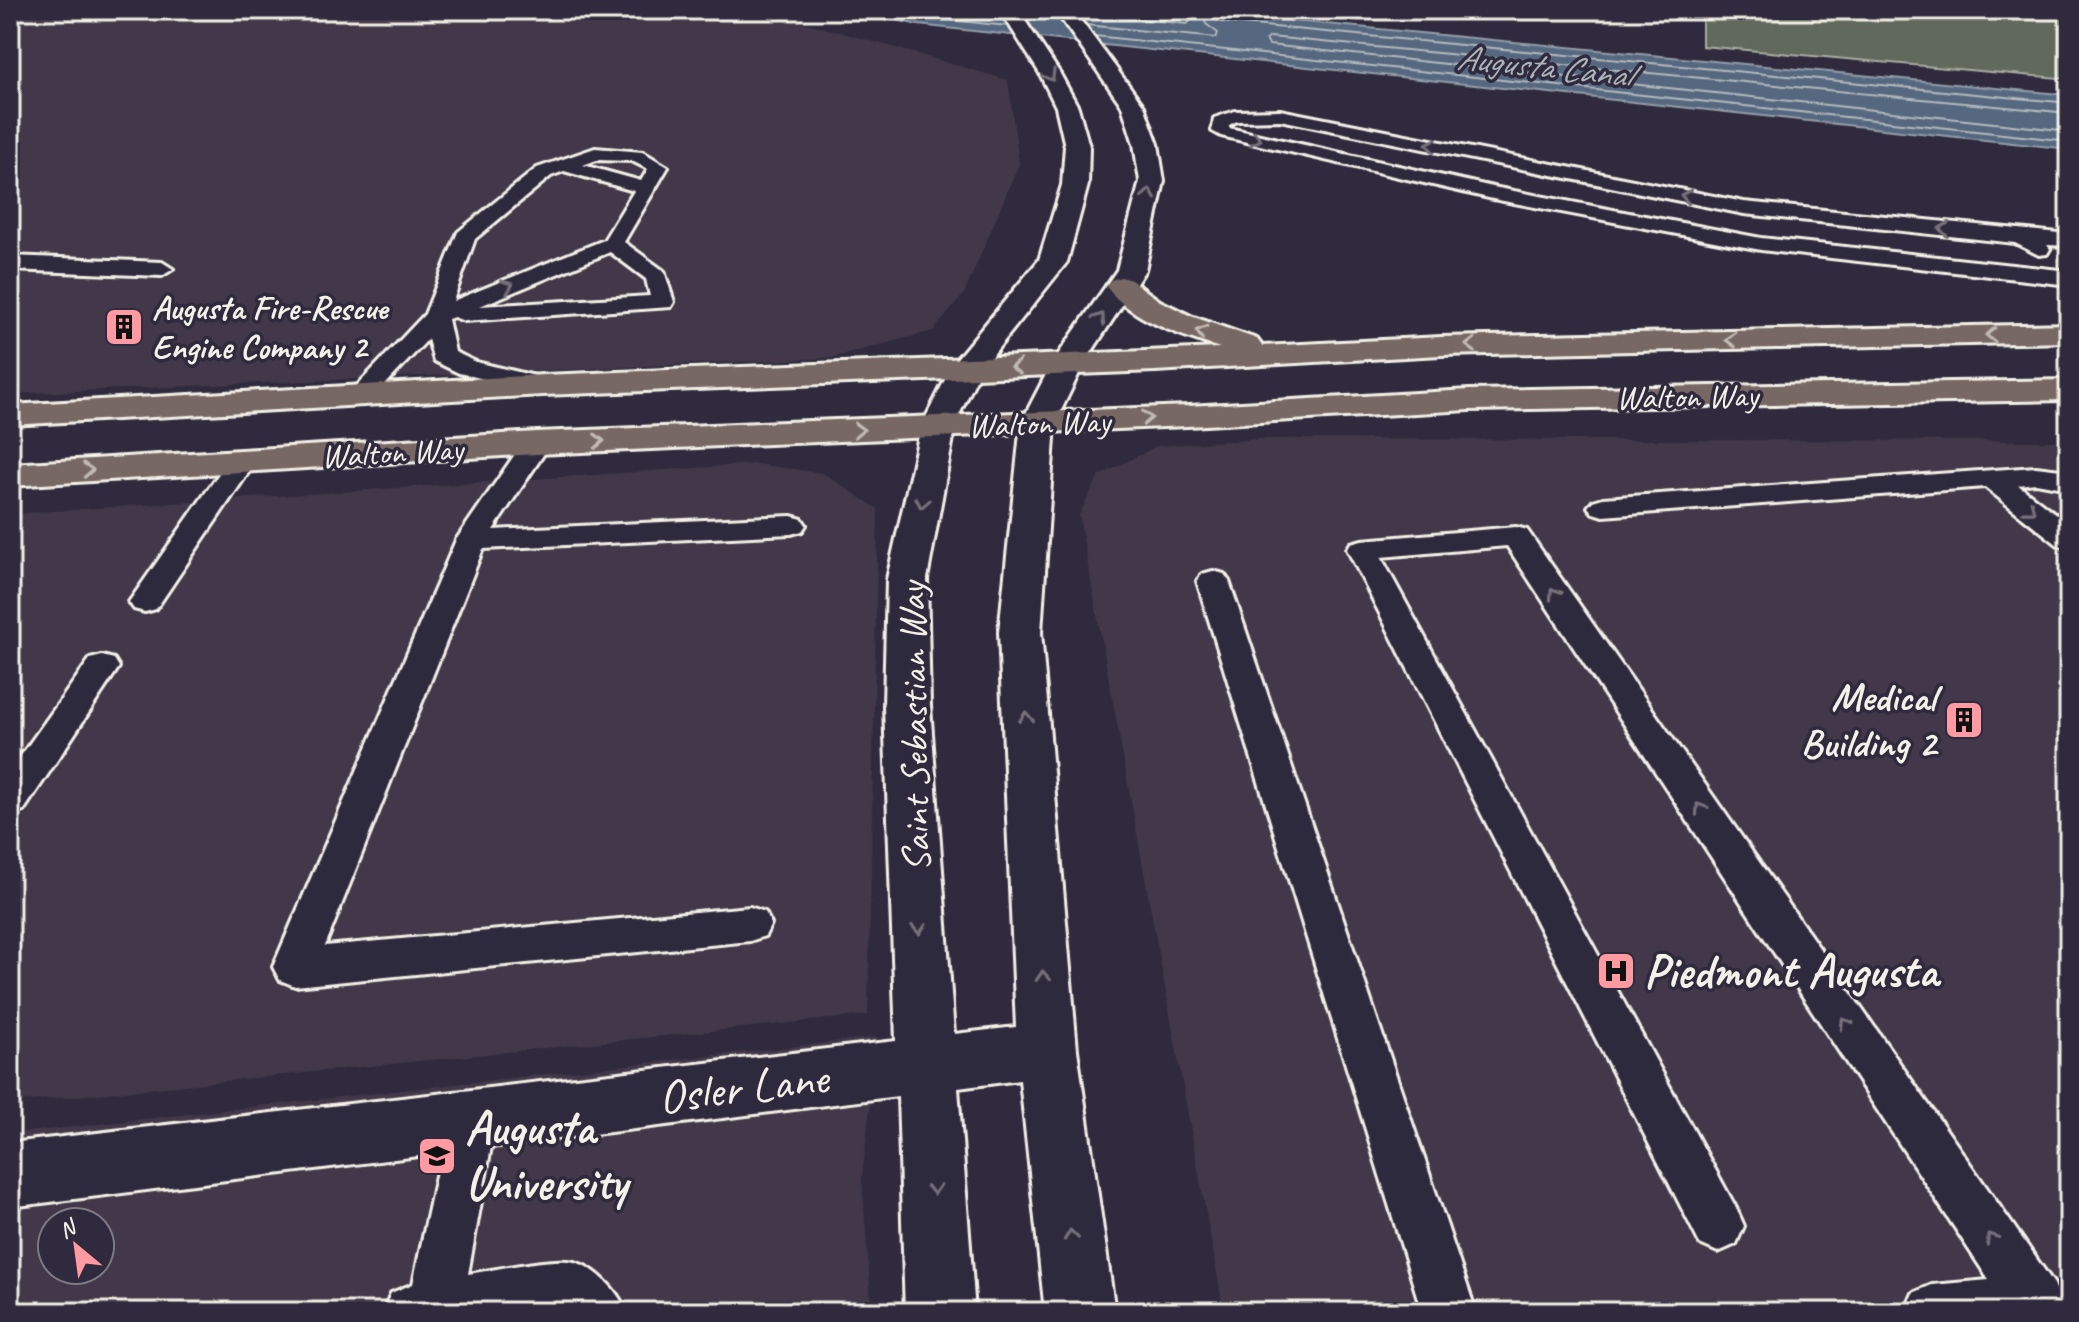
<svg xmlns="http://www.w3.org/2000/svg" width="2079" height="1322" font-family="Caveat,sans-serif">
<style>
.built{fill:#433949;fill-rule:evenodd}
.green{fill:#61695c;stroke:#aaada2;stroke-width:2}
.water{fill:#556780;stroke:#959eaa;stroke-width:2}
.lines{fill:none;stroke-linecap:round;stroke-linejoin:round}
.shore{stroke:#b4babe;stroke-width:2}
.lane-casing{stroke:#f4f1e8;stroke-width:6}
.street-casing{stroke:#f4f1e8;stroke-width:6}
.secondary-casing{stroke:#f4f1e8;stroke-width:6}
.primary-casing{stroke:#f4f1e8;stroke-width:6}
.lane{fill:#2f2a3d;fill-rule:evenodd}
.street{fill:#2f2a3d;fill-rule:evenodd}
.secondary{fill:#2f2a3d;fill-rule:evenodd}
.primary{fill:#776864;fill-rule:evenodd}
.oneway{stroke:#747079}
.oneway2{stroke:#c2bab3}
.labels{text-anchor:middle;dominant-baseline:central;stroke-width:7;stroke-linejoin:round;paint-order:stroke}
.far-poi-label{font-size:34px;font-weight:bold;fill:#f4f1e8;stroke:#2f2a3d;text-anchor:start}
.far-street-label{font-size:34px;fill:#f4f1e8;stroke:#2f2a3d}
.far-water-label{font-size:36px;font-style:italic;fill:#acb3b9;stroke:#2f2a3d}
.poi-label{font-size:40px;font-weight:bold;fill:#f4f1e8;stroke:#2f2a3d;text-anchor:end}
.street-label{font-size:40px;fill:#f4f1e8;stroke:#2f2a3d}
.near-poi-label{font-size:48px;font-weight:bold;fill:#f4f1e8;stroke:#2f2a3d;text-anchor:start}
.near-street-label{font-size:48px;fill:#f4f1e8;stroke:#2f2a3d}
</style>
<rect width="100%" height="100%" fill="#2f2a3d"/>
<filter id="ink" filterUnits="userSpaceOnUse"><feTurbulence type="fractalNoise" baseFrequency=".0125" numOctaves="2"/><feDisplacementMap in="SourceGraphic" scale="16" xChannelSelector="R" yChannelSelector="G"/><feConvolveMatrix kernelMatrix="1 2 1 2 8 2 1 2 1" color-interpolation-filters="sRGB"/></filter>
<g filter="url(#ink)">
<g class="built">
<polygon points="10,10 741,10 815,25 1008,80 1019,164 964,294 933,331 831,358 10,394"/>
<polygon points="1260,439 2069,441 2069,1312 1224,1312 1079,515 1099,476 1157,446"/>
<polygon points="755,464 823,473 878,509 868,1015 10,1103 10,514"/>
<path d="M878 1037 862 1178 872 1312H10V1134ZM52 1222H100V1270H52Z"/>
</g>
<polygon class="green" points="1702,10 2038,10 2069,13 2069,79 1702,46"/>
<polygon class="water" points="853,10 1180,10 2069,95 2069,149 918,25"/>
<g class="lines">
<g class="shore">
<polyline points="889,10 920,17 1008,26"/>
<polyline points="1212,10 1214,18 1221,22 2069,103"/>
<polyline points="1077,12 1187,24 1191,20 1190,10"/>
<polyline points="1086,25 1216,38 1218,33 1206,24 1202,10"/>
<polyline points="1095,36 2069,141"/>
<polyline points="2069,113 1270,37 1266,40 1269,45 2069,131"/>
</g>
<defs>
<g id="lane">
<polygon points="1280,110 1744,202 2069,234 2069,246 2047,245 2050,249 2047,254 2039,255 2015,243 1744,214 1280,120 1237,121 1229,125 1229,128 1493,187 1761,238 2069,271 2069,285 1761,250 1493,199 1221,136 1212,131 1214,118 1235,111"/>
<path d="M595 148 643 152 668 167 624 242 664 271 674 302 671 307 464 321 454 317 448 319 455 352 476 362 552 380 556 385 552 390 543 393 459 373 434 361 428 339 371 400H353L349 395 353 390 425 314 458 232 537 168ZM597 160 632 161 648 169 641 181 583 165ZM564 171 634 191 604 240 453 301 475 239 551 176ZM610 252 646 279 650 296 480 306Z"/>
<polygon points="10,256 162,262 173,269 162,276 10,270"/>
<polygon points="537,435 547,437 551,443 493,530 791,516 802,519 806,525 802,531 791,534 483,549 325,946 750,907 765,912 771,924 765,936 750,941 295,986 280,980 273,967 456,540 527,437"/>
<polygon points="242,453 252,455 256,461 156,609 145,612 134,609 129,602 134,595 232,455"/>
<polygon points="2036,467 2069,471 2069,489 2036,483 2018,485 2069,524 2069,548 2058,545 1985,487 1603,516 1593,513 1588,507 1593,501 1603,498"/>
<polygon points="1516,527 1527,530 2054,1284 2062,1303 2058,1312 1905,1312 1913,1293 1932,1285 1989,1280 1507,546 1381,557 1736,1208 1744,1226 1736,1244 1718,1252 1700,1244 1347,549 1351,543 1362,540"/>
<polygon points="1213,571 1224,574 1229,581 1476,1312 1422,1312 1197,581 1202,574"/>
<polygon points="102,656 114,659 119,667 24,810 10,814 10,771 90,659"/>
<path d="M472 1096 489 1103 496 1119 468 1274C493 1270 544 1259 568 1261 593 1263 618 1291 627 1312H383L391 1293 413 1284 448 1119 455 1103Z"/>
</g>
<polygon id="street" points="1038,413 1050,416 1055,423 1041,632 1077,1050 1115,1312 1045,1312 1020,1080 958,1088 975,1312 905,1312 898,1096 10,1207 10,1143 896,1041 884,706 887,579 921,427 926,420 938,417 950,420 955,427 927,579 930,706 954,1034 1016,1027 999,632 1021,423 1026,416"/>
<g id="secondary">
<polygon points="1000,10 1018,10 1059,72 1078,107 1089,146 1088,185 1067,262 980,371 950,434 938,437 926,434 921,427 954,362 1039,260 1062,185 1065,146 1056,107 1039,72"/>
<polygon points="1055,10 1073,10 1144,106 1158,144 1164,181 1145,270 1083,365 1055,423 1050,430 1038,433 1026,430 1021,423 1051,365 1117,270 1140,181 1134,144 1122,106"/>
</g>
<g id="primary">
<path d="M1121 277 1131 280 1160 301 1191 316 1257 339 1262 346 1441 337 2069 324V342L1441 355 1155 371 543 395 10 425V405L543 375 1220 348C1183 336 1130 320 1106 286L1111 280Z"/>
<polygon points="2069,380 2069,400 1469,410 1188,426 537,454 10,486 10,464 537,432 1188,406 1469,390"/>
</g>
</defs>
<use href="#lane" class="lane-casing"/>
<use href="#street" class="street-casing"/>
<use href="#secondary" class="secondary-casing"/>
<use href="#primary" class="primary-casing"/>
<use href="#lane" class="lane"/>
<use href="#street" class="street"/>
<use href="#secondary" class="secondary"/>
<use href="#primary" class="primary"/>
</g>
<defs><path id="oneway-chevron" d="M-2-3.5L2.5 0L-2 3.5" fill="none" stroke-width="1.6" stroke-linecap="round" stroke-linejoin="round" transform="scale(2)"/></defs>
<g class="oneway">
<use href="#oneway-chevron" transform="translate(1050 76) rotate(61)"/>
<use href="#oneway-chevron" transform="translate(1256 139) rotate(13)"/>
<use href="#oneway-chevron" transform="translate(1431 145) rotate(-169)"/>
<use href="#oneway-chevron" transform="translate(1149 194) rotate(-82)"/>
<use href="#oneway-chevron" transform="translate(1686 196) rotate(-169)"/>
<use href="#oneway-chevron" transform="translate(1944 229) rotate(-174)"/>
<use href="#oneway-chevron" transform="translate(508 286) rotate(-22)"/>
<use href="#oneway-chevron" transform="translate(1100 318) rotate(-56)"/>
<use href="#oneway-chevron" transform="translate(922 503) rotate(101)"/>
<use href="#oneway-chevron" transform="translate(2030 509) rotate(38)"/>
<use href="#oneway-chevron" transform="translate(1554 593) rotate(-124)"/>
<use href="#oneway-chevron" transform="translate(1026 717) rotate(-94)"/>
<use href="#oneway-chevron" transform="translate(1700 808) rotate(-124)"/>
<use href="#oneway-chevron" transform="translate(919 929) rotate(87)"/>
<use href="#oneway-chevron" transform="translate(1043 976) rotate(-94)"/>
<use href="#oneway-chevron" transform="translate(1845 1023) rotate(-124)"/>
<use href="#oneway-chevron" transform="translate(934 1189) rotate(87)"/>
<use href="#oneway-chevron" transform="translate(1071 1235) rotate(-97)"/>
<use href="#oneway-chevron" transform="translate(1991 1238) rotate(-124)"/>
</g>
<g class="oneway2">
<use href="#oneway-chevron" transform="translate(1201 332) rotate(-163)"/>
<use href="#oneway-chevron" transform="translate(1991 335) rotate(179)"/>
<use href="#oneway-chevron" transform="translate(1731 340) rotate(179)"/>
<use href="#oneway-chevron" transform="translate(1471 345) rotate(179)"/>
<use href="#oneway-chevron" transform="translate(1016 367) rotate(178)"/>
<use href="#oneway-chevron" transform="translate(1147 418) rotate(-2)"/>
<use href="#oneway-chevron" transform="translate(859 430) rotate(-2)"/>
<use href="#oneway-chevron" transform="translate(599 441) rotate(-2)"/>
<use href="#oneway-chevron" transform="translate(88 470) rotate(-3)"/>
</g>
</g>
<defs>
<symbol id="building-square" viewBox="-11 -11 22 22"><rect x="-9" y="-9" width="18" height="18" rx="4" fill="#ff9aa2" stroke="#2f2a3d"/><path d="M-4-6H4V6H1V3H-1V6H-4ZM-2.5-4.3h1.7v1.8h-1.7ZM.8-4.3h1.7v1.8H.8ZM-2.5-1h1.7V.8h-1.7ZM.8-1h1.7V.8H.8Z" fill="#111"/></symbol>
<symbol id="hospital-square" viewBox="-11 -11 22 22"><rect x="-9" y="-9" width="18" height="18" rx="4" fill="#ff9aa2" stroke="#2f2a3d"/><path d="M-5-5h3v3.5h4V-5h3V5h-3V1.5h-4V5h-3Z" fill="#111"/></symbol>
<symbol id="university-square" viewBox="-11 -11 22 22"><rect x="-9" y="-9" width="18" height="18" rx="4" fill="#ff9aa2" stroke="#2f2a3d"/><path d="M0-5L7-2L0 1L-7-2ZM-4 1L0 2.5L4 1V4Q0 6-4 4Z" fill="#111"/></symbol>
</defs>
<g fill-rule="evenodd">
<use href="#building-square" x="102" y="305" width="44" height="44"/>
<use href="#building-square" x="1942" y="698" width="44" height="44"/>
<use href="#hospital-square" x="1594" y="949" width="44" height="44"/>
<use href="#university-square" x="415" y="1134" width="44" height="44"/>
</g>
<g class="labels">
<g class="far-poi-label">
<text x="152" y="307">Augusta Fire-Rescue<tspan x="152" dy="39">Engine Company 2</tspan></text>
</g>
<g class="far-street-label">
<text transform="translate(1687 396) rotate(-1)">Walton Way</text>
<text transform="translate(1039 423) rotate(-2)">Walton Way</text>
<text transform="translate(392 452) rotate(-3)">Walton Way</text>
</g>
<g class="far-water-label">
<text transform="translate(1544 66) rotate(6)">Augusta Canal</text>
</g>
<g class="poi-label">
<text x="1936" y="697">Medical<tspan x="1936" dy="46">Building 2</tspan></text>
</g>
<g class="street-label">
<text transform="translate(914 727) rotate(-91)">Saint Sebastian Way</text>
</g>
<g class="near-poi-label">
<text x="1644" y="971">Piedmont Augusta</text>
<text x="465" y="1128">Augusta<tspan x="465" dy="55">University</tspan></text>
</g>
<g class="near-street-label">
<text transform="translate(743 1087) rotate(-7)">Osler Lane</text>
</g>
</g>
<rect width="2079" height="1322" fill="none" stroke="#2f2a3d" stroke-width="40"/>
<rect x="20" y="20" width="2039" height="1282" fill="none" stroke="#f4f1e8" stroke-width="3" filter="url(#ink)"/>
<g transform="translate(76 1246) rotate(331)"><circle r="38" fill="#2f2a3d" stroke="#7e7a81" stroke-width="2"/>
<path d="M0-6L14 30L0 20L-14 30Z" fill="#ff9aa2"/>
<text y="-12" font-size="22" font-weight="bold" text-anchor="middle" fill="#f4f1e8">N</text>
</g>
</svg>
